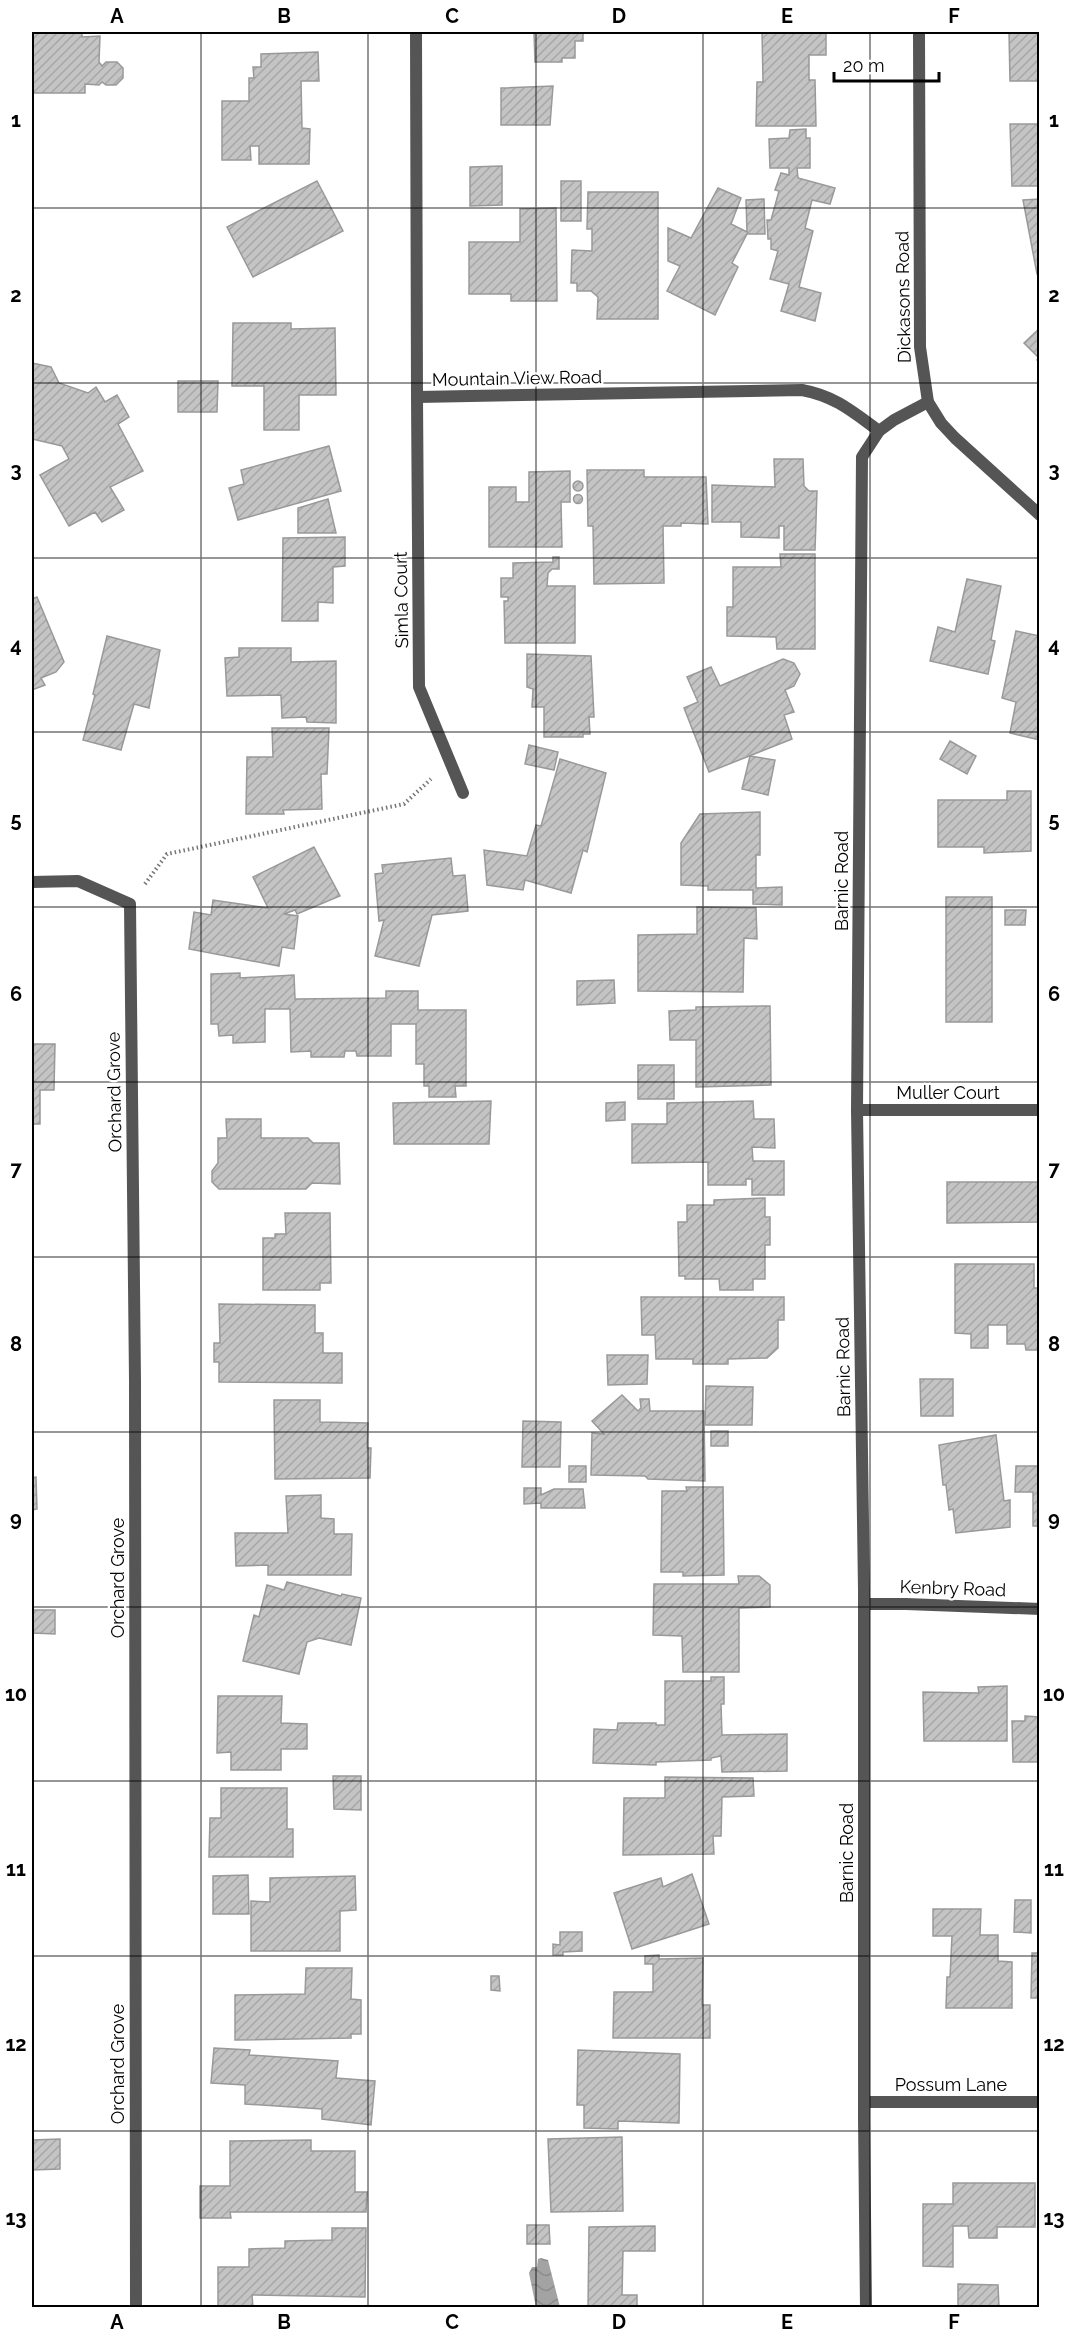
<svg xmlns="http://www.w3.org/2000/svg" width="1071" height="2339" font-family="Raleway,sans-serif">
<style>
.water{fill:url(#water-waves)}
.building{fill:url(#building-hatch);stroke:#999;stroke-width:1.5}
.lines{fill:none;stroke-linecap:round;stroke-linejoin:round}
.path{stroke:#777;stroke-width:4;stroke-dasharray:1.5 3;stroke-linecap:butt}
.street{stroke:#555;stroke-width:12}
.grid{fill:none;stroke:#000;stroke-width:1.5;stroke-opacity:0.55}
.labels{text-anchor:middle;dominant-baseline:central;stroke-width:4.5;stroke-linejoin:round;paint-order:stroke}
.street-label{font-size:18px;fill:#000;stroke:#fff}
.neatline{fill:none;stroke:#000;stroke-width:2}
.grid-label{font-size:20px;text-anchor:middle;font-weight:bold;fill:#000}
</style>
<defs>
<pattern id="water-waves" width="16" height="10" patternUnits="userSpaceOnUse" patternTransform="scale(1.5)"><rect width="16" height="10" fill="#a3a3a3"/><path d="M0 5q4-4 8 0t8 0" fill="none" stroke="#8b8b8b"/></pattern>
<pattern id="building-hatch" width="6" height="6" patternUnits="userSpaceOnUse" patternTransform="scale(1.5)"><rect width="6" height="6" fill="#c4c4c4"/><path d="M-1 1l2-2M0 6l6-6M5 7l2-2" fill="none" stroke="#a7a7a7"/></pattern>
</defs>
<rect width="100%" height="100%" fill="#fff"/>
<polygon class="water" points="541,2258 548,2260 560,2307 536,2307 529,2273 532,2267 537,2267 538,2259"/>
<g class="building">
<polygon points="32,32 82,32 82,37 100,36 99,62 102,66 106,62 117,62 123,68 123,78 116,85 106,85 102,82 99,85 85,84 85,93 33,93 33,103 32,103"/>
<polygon points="534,32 583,32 583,41 575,41 575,58 562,58 562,62 535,62"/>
<polygon points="762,32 826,32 826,55 809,55 809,80 815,80 816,126 756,126 757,82 763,82"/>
<polygon points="1009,32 1040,32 1040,81 1010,81"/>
<polygon points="318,52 319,81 301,81 302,128 310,129 309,164 259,164 259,146 250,146 251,160 222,160 222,101 249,101 249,78 254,78 253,67 261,67 261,54"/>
<polygon points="553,86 550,125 501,125 501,88"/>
<polygon points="1010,124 1040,124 1040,186 1012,186"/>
<polygon points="806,129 806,138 810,138 810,168 797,168 798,178 835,188 830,204 812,200 805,228 813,231 799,287 821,293 815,321 781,311 789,284 770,279 778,251 771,249 771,239 768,239 767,220 771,220 779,191 775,190 781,173 789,175 789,168 770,168 769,139 789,138 790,130"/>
<polygon points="502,166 502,205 470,206 470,167"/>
<polygon points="317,181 343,231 253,277 227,227"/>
<rect x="561" y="181" width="20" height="40"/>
<polygon points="718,188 741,198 731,224 747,232 746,200 764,199 765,234 747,234 732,263 738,267 715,315 667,291 680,266 668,261 668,228 691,238"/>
<polygon points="588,192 658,192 658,319 597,319 598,297 591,291 577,291 577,283 571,283 572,250 592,251 592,229 587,229"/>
<polygon points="1040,199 1040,274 1037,274 1023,200"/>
<polygon points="556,208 557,301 511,301 511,294 469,294 469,242 520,242 520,209"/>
<polygon points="233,323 291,323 291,329 335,328 336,395 299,395 299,430 264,430 264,386 232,386"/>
<polygon points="1040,328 1040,362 1037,360 1039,358 1024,343"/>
<polygon points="32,363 51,367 59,383 88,393 96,387 105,402 117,395 129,417 118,424 143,471 110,487 124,510 102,522 95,512 69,526 40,475 69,459 62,446 32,439"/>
<polygon points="178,381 218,381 217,412 178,412"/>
<polygon points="329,446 341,491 238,520 229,488 244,484 241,470"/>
<polygon points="774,459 803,459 804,486 809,491 817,491 815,550 784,550 784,526 779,526 779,538 741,537 741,522 712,522 712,485 775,487"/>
<polygon points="587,470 644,470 644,477 706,477 708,524 681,523 681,526 663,526 664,583 594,584 593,526 588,526"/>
<polygon points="570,471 570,502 561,502 562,547 489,547 489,487 516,487 516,502 529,502 529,472"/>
<circle cx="578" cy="486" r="5"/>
<circle cx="578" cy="499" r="4.5"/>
<polygon points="328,499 336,533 298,533 298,508"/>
<polygon points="345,537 345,566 333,567 333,603 318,602 318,621 282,621 283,538"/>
<polygon points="780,554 815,554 815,649 777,649 776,637 727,636 727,607 733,607 733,567 781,567"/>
<polygon points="553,557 559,557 559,569 552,569 548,573 547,586 575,586 575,643 505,643 504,601 508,601 508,597 501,597 501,578 513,578 513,563 553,562"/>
<polygon points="967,579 1001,586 991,640 995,641 988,674 930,661 938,627 955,632"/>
<polygon points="37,597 64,662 56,672 41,678 45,685 32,690 32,599"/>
<polygon points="1016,631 1040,636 1040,740 1010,733 1016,702 1002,698"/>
<polygon points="107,636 160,650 149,708 134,704 121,750 83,740 95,695 93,694"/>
<polygon points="239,648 291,648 291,662 336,661 336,723 307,722 306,717 282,718 281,695 227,696 225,658 239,657"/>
<polygon points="527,654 591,656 594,717 589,717 590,734 583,734 583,737 544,737 544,707 532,707 533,689 527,687"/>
<polygon points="783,659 794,663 800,674 794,686 785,690 794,712 784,715 792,739 709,772 684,708 698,702 687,677 711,667 720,686"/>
<polygon points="272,728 329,728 327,774 321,774 322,809 283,810 284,814 246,814 247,757 273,757"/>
<polygon points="950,741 976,756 967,774 940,759"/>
<polygon points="529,745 558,752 554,770 525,764"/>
<polygon points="750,756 775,760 768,795 742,789"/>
<polygon points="560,759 606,773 587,852 583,850 571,893 525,880 523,890 487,885 484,850 527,856 536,825 541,826"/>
<polygon points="1007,791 1031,791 1031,851 984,853 984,847 938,847 938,800 1007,800"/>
<polygon points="760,812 760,855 756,855 756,888 782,887 782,905 753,904 753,890 708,890 708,886 681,885 681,843 700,814"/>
<polygon points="314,847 340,896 297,914 295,910 284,914 298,916 294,949 282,947 279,966 189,949 194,912 211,915 213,900 268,908 253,877"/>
<polygon points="451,858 453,876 465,875 468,911 432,915 419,966 375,956 384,920 379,921 375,874 383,873 382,865"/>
<rect x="946" y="897" width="46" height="125"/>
<polygon points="697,907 756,908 757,939 744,938 743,992 638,991 638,935 697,934"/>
<polygon points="1005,910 1026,910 1025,925 1005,925"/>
<polygon points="240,973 240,978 294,975 295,999 386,998 386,991 418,991 418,1010 466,1010 466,1086 455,1086 456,1097 429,1097 429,1086 424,1086 424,1064 416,1064 416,1024 391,1024 391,1056 357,1056 356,1051 345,1051 344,1057 311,1057 311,1051 291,1052 290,1009 265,1009 265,1042 233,1043 233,1035 219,1036 218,1024 211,1024 211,974"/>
<polygon points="614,980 615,1003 577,1005 577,981"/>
<polygon points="770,1006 771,1085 696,1087 696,1040 670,1040 669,1011 696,1010 696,1007"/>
<polygon points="32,1044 55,1044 54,1090 40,1090 40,1124 32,1124"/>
<rect x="638" y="1065" width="36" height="34"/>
<polygon points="491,1101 489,1144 394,1144 393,1103"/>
<polygon points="753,1101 754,1119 774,1119 775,1148 752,1147 753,1161 784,1161 784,1195 752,1195 752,1179 746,1179 746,1185 708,1185 708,1162 632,1163 632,1124 667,1124 667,1103"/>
<polygon points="625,1102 625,1120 606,1121 606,1103"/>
<polygon points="226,1119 261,1119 261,1138 308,1138 313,1143 339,1143 340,1184 312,1183 306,1189 219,1189 212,1182 212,1171 218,1163 218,1138 227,1138"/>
<polygon points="947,1182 1040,1182 1040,1222 947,1223"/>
<polygon points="765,1198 765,1217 770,1217 770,1245 765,1245 765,1279 753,1279 753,1290 720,1290 719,1279 685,1279 685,1276 679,1276 678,1222 687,1222 687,1205 714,1205 714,1200"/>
<polygon points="285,1213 330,1213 331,1283 320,1283 320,1290 263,1290 263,1238 275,1238 275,1234 286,1234"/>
<polygon points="955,1264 1034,1264 1034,1288 1040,1288 1040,1350 1026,1350 1025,1344 1007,1344 1007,1325 988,1325 988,1348 971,1348 971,1334 955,1333"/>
<polygon points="641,1297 784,1297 784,1320 778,1320 778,1348 767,1358 728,1359 728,1364 693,1364 693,1359 656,1359 655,1335 642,1335"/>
<polygon points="219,1304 315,1305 315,1333 323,1333 323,1353 342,1353 342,1383 219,1382 219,1362 214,1362 214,1343 220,1343"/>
<polygon points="607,1355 648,1355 647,1384 608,1385"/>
<polygon points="920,1379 953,1379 953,1416 921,1416"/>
<polygon points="706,1386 753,1387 752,1425 705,1425"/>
<polygon points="622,1395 638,1411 641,1408 640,1399 649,1399 650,1411 704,1411 705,1481 648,1479 645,1476 591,1475 592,1433 604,1434 592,1421"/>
<polygon points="274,1400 320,1400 320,1422 368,1423 367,1448 371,1448 370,1478 275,1479"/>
<polygon points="523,1421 561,1422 560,1467 522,1467"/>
<rect x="711" y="1431" width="17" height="15"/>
<polygon points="996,1435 1004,1501 1010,1500 1010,1527 956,1533 953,1509 949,1510 946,1485 943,1485 939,1445"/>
<rect x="569" y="1466" width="17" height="16"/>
<polygon points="1016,1466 1040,1466 1040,1526 1033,1526 1033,1492 1015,1492"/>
<polygon points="36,1477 37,1509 32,1510 32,1478"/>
<polygon points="686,1487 723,1487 724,1575 683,1576 683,1572 661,1572 662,1491 687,1491"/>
<polygon points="524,1488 541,1488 541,1495 554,1489 583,1489 585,1508 541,1508 541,1503 524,1504"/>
<polygon points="321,1495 321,1518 334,1519 334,1534 352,1534 351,1575 268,1575 268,1565 236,1566 235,1533 288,1533 286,1496"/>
<polygon points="738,1576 759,1576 770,1585 770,1607 739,1608 739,1672 683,1672 682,1636 653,1635 654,1584 739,1584"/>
<polygon points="287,1582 341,1596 342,1594 361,1598 351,1645 319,1638 307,1642 299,1674 243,1661 254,1615 259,1617 267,1585 284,1590"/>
<polygon points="32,1610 55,1610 55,1634 33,1633 33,1650"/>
<polygon points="711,1677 724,1677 724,1704 721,1704 722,1735 787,1734 787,1771 722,1772 721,1756 711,1758 711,1760 656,1762 656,1765 593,1763 594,1729 617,1730 618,1723 656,1723 656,1725 665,1725 665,1681 711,1681"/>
<polygon points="1007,1686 1007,1741 924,1741 923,1692 979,1693 978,1687"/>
<polygon points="218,1696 282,1696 281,1723 307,1724 307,1749 281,1749 281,1770 231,1770 231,1752 217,1753"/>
<polygon points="1025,1716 1040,1717 1040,1762 1013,1762 1012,1721 1025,1721"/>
<polygon points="333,1776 361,1776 361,1810 334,1809"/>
<polygon points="665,1777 753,1778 754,1796 722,1797 721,1836 713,1836 714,1854 623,1855 624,1798 665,1798"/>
<polygon points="221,1788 287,1788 287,1829 293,1829 293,1857 209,1857 210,1818 221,1818"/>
<polygon points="692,1874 709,1924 632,1949 614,1893 661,1878 663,1887"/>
<polygon points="248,1875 249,1914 213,1914 213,1876"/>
<polygon points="355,1876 356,1910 340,1911 340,1951 251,1951 251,1901 270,1902 270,1878"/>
<polygon points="1015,1900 1031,1900 1031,1933 1014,1932"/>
<polygon points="933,1909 981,1909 980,1935 998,1935 998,1961 1012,1962 1012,2008 946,2008 947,1977 950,1977 952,1936 933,1936"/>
<polygon points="560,1932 582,1932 582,1951 563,1952 563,1955 553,1955 553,1944 560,1945"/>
<polygon points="1032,1953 1040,1953 1040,1998 1031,1998"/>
<polygon points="659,1955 659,1959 703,1958 702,2005 710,2005 710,2038 613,2038 614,1992 653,1992 653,1964 645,1964 645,1956"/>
<polygon points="306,1968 352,1968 351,1999 361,2000 361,2034 351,2034 351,2038 235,2040 235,1995 305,1994"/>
<polygon points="491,1976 499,1976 500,1991 491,1990"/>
<polygon points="214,2048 250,2050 249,2055 338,2061 336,2078 375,2081 371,2125 322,2119 322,2109 245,2104 245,2085 211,2083"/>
<polygon points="578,2050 680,2054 679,2123 618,2121 618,2129 584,2128 584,2105 577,2105"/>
<polygon points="622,2137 623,2211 551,2212 548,2139"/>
<polygon points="60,2139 60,2169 32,2170 32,2140"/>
<polygon points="311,2140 311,2151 355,2151 355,2192 367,2192 366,2212 230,2212 231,2218 200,2218 200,2186 230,2186 230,2141"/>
<polygon points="953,2183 1035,2183 1035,2227 997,2227 997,2238 969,2238 968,2226 953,2226 953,2267 923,2266 923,2204 953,2204"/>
<polygon points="527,2225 549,2225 550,2244 527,2244"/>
<polygon points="655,2226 655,2251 623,2251 622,2295 637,2295 637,2308 588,2308 589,2227"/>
<polygon points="332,2228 366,2228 365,2297 252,2295 253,2308 218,2308 218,2267 249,2267 249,2249 285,2248 285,2241 332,2240"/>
<polygon points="958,2284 998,2285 999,2308 958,2308"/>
</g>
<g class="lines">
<polyline class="path" points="145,884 167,854 404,804 431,779"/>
<g class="street">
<path d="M416 32 417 397 802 390C835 396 853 412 879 431L894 420 928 402"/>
<polyline points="919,32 920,347 928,402 941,423 955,438 1040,515"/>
<polyline points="417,397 419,687 463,793"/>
<polyline points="32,882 78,881 130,904 135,1380 136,2308"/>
<polyline points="857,1110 1040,1110"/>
<polyline points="864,1604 906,1604 1040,1609"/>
<polyline points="864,2102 1040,2102"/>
<polyline points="866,2308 864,2118 864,1590 857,1110 862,457 879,431"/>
</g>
</g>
<path class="grid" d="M201 32V2308M368 32V2308M536 32V2308M703 32V2308M870 32V2308M32 208H1040M32 383H1040M32 558H1040M32 732H1040M32 907H1040M32 1082H1040M32 1257H1040M32 1432H1040M32 1607H1040M32 1781H1040M32 1956H1040M32 2131H1040"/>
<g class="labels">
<g class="street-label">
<text transform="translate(903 297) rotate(-91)">Dickasons Road</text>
<text transform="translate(517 378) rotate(-1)">Mountain View Road</text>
<text transform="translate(401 600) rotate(-91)">Simla Court</text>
<text transform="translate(841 881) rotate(-90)">Barnic Road</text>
<text transform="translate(114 1092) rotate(-91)">Orchard Grove</text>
<text x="948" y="1092">Muller Court</text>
<text transform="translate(843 1367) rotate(-91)">Barnic Road</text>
<text transform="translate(117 1578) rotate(-90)">Orchard Grove</text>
<text transform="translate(953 1588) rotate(2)">Kenbry Road</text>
<text transform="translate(846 1853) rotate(-90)">Barnic Road</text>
<text transform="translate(117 2064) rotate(-90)">Orchard Grove</text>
<text x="951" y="2084">Possum Lane</text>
</g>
</g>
<rect width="1071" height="2339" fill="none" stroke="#ffffff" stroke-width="66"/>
<path d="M834 72v9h105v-9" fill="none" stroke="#000000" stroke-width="3"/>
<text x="843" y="72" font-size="18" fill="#000000" stroke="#ffffff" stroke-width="4.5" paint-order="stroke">20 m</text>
<rect x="33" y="33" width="1005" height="2273" class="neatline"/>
<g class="grid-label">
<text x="117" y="23">A</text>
<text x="284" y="23">B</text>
<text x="452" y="23">C</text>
<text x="619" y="23">D</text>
<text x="787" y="23">E</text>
<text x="954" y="23">F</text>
<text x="16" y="127">1</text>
<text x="1054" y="127">1</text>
<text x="16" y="302">2</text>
<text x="1054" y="302">2</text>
<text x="16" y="477">3</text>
<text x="1054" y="477">3</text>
<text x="16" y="652">4</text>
<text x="1054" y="652">4</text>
<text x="16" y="827">5</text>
<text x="1054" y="827">5</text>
<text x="16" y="1001">6</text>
<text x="1054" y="1001">6</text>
<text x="16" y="1176">7</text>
<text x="1054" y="1176">7</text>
<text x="16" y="1351">8</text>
<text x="1054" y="1351">8</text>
<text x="16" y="1526">9</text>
<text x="1054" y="1526">9</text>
<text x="16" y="1701">10</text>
<text x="1054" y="1701">10</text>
<text x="16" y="1876">11</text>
<text x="1054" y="1876">11</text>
<text x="16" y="2051">12</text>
<text x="1054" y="2051">12</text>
<text x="16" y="2225">13</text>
<text x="1054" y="2225">13</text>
<text x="117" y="2329">A</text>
<text x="284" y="2329">B</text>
<text x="452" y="2329">C</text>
<text x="619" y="2329">D</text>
<text x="787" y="2329">E</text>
<text x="954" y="2329">F</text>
</g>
</svg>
